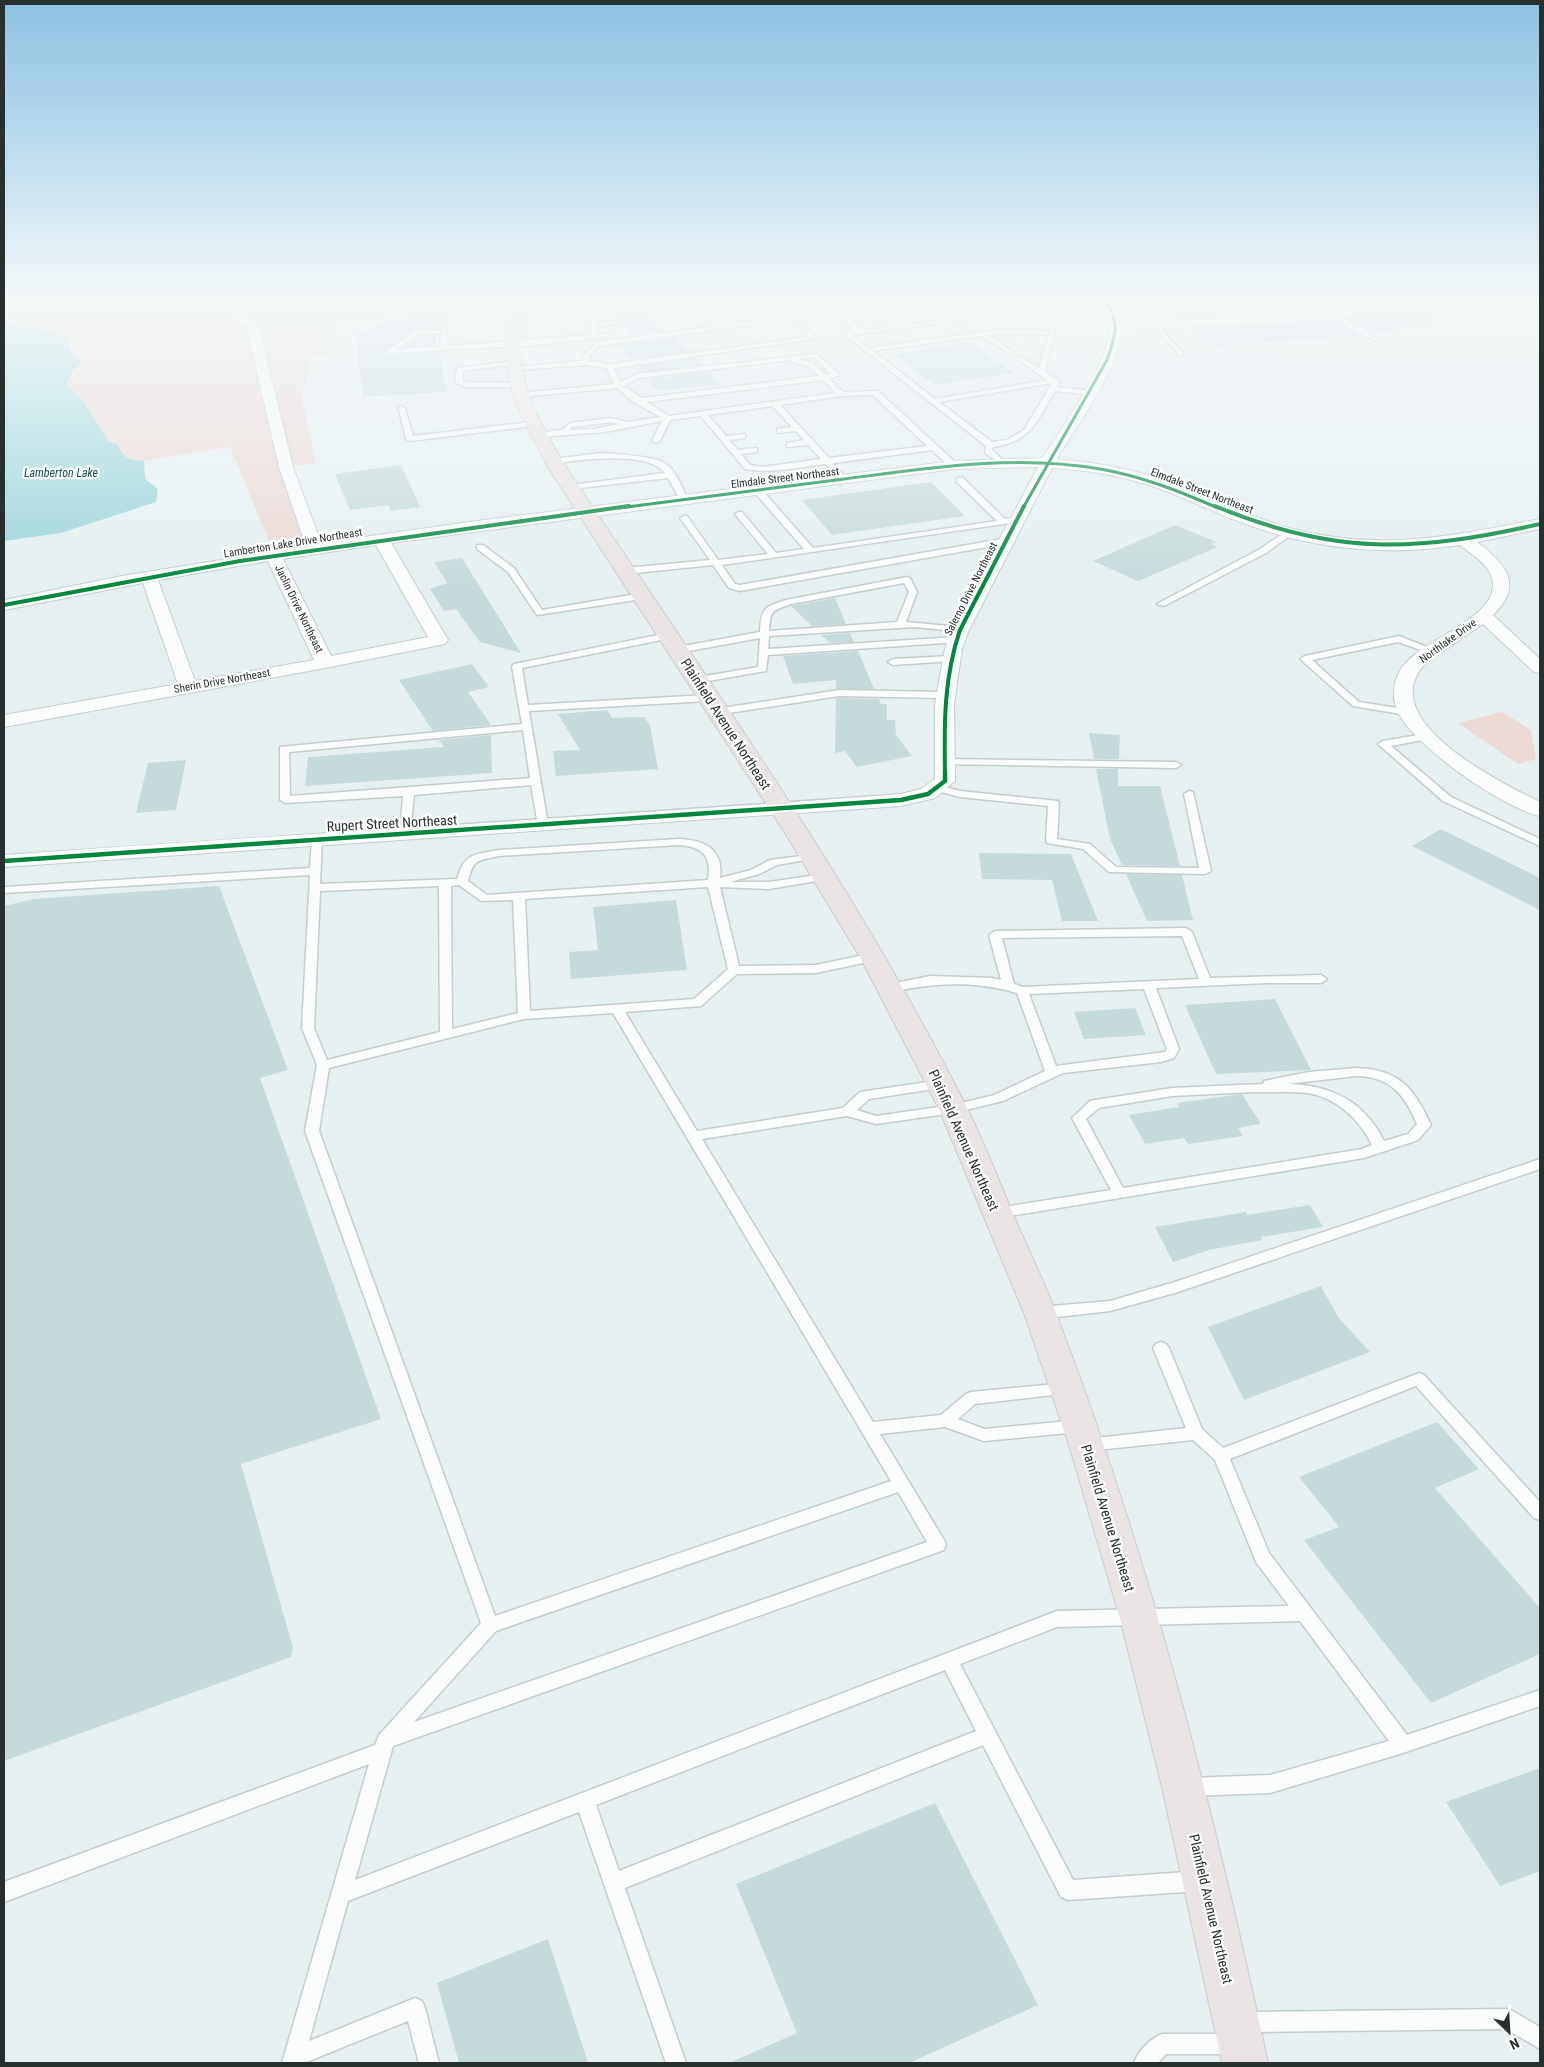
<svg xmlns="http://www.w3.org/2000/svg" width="1544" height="2067" font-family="'Roboto Condensed',sans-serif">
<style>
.green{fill:#ead9d5}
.water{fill:#9dd5da}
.building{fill:#c7dadb}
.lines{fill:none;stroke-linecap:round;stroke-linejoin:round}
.service-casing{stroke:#c4cccd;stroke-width:3}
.minor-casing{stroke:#c4cccd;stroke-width:2}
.primary-casing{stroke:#c7cccd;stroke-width:2}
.service{fill:#fbfdfd;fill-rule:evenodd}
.minor{fill:#fbfdfd;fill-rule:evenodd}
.primary{fill:#eae3e3;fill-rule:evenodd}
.cycleway-far2-casing{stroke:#fff;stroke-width:5}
.cycleway-far1-casing{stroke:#fff;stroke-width:6}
.cycleway-casing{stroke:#fff;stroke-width:8}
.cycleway-far2{stroke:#00873e;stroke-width:3}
.cycleway-far1{stroke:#00873e;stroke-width:4}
.cycleway{stroke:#00873e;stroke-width:4.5}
.labels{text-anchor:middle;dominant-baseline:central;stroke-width:4.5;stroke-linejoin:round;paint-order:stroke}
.far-street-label{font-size:11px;fill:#282f2f;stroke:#fff}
.far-water-label{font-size:12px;font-style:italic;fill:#0e5257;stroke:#fff}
.street-label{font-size:14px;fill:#282f2f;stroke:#fff}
</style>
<rect width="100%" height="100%" fill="#e6f0f1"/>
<g class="green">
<path d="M4 298H377L394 316 333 318 325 356H310L302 399 316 463 287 467 311 536 269 541 230 447 144 461C130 460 123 459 117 445L109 442 84 402 65 385 80 360C72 355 72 343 65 338 47 326 24 328 4 321Z"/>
<polygon points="1502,712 1531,730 1536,759 1518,764 1458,723"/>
</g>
<path class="water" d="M4 321 20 327 45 329 66 339 75 357 81 362 72 372 66 385 84 402 109 442 118 445C123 459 131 460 144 461L145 479 158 489 156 502 61 533 4 541Z"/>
<g class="building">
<polygon points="428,298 452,298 443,325 433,325 433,329 416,329 383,352 388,355 439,352 447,392 363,397 356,336 379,323 422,314"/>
<polygon points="1156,298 1233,298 1251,314 1182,318"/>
<polygon points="1243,298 1392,298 1333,309 1262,314"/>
<polygon points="1425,298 1430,298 1432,322 1373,334 1346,318 1417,304"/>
<polygon points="643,313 664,331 632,335 621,324 624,323 623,320 613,317"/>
<polygon points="1335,320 1361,335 1216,346 1195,329"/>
<polygon points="435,335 437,345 404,347 422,336"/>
<polygon points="673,338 689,351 632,359 621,345"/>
<polygon points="970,342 1014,373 935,385 894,354"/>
<polygon points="697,358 703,365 643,372 638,366"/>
<polygon points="709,372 720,384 658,391 648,379"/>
<polygon points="401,465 420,507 391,511 388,505 350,510 335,474"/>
<polygon points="931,482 965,516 832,535 802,500"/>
<polygon points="1175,525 1217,542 1211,544 1218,547 1138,581 1093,561"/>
<polygon points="462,558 521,653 480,642 456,609 444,611 430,589 447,583 434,562"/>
<polygon points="835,598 846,624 812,626 791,606"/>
<polygon points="850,633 854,642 830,643 821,635"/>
<polygon points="858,651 874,689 836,689 836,680 793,684 783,656"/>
<polygon points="472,664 489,687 468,692 491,725 433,731 399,680"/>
<polygon points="836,698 879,699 881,704 887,704 887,720 895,720 896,735 912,756 857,767 845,751 835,753"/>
<polygon points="607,710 612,718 644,717 650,725 658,769 556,776 553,751 580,750 558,714"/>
<polygon points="1089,733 1120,735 1119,759 1094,759"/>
<polygon points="491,735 492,773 305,786 308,757 444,747 439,740"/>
<polygon points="186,760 176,810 136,813 148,763"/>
<polygon points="1096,769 1118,769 1118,786 1160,786 1180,866 1122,865 1110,839"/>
<polygon points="1441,829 1540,878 1540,910 1412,846"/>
<polygon points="979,853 1071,854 1098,921 1062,921 1052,880 982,879"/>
<polygon points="1126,874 1182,875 1193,920 1147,921"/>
<polygon points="219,886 288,1070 260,1078 381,1419 241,1464 293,1648 291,1657 4,1761 4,906 34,899"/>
<polygon points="676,900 687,970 571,979 569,952 598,950 593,907"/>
<polygon points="1275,999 1311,1070 1216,1074 1185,1005"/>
<polygon points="1135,1008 1146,1035 1084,1039 1074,1012"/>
<polygon points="1242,1094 1261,1124 1238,1128 1243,1136 1188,1144 1184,1138 1145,1144 1129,1115 1179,1107 1177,1103"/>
<polygon points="1310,1205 1323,1227 1261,1237 1262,1240 1209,1250 1173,1262 1155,1227 1246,1212 1247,1215"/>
<polygon points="1321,1286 1338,1317 1370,1352 1244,1400 1208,1327"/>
<polygon points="1437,1422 1479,1469 1435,1488 1540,1608 1540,1654 1431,1703 1304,1540 1339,1527 1299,1477"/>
<polygon points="1540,1768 1540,1871 1500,1886 1446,1802"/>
<polygon points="935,1803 1038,2005 909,2063 729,2063 797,2033 736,1884"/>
<polygon points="548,1939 588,2063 459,2063 437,1983"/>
</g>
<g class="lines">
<defs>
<g id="service">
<path d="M591 298H597V305L653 298H671L681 302 706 298H719L672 307 669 305 673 303 665 300 597 309V314L631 309 634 311 597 318V323L619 320 622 322 597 327V334H611L612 335 609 337 526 346 388 353 385 351 417 331 447 330V346L591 335V313L522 315 519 313 522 311 591 309ZM441 333 440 347 397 349 421 334Z"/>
<path d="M806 298H813L823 305 785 312 784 317 804 325 815 337V339L614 368 620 382 637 374 817 354 840 375 829 379 843 392 878 391 956 463V467H950L932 450 833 463 848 480 844 482 825 464C799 467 771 474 745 469L701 416 670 420 660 441 656 443 652 441 662 421 605 432 539 437 535 435 536 433 562 430 570 423 611 418 627 422 661 417 635 403 617 388 521 397 517 395 521 393 614 384 607 368 585 365 517 370 513 368 515 367 582 361 584 355 597 342 780 317 778 313 765 314V312L776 310 770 304 727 310 724 308 771 300 782 309 814 304ZM782 321 800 327 808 337 610 364 589 361V356L599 346ZM813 357 831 374 826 375 812 363 796 359ZM791 360 792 362 808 366 819 376 642 398 623 386 639 378ZM823 380 835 393 669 416 647 402ZM873 395 927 446 829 458 780 405 841 396ZM772 406 792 427 777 429V433L796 431 804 440 787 443V447L808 445 821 459 763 467 750 465 741 454 757 452V448L738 450 729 440 745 438V434L726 436 708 415ZM611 422 619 424 594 429 570 430 572 427Z"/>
<path d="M988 298H1004L849 319 863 330 1059 304 1055 298H1061L1066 306 853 335 869 348 996 330 1055 331 1045 372 1059 381 1057 387 1090 391 1094 393 1090 395 1055 391C1036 422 1032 441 993 447L992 450 1005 462 1001 464 985 453 986 446 845 335V333L855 331 840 318ZM996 334H1049L1039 368 1021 357 1016 358 1047 380 935 399 873 351 982 336 1008 353H1012V351L989 335ZM1052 383 1024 430 1007 440 992 442 939 402Z"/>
<polygon points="1235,298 1241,298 1264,318 1264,320 1260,320"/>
<polygon points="1494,298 1501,298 1510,303 1505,304"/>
<polygon points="1331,314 1335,314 1380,340 1375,341 1331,316"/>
<polygon points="1154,325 1158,325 1183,353 1183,355 1179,355 1154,327"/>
<polygon points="516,361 520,363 518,364 463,371 463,382 519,383 523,385 522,387 467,387 455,383 457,368"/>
<polygon points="398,406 405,408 413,436 532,422 536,424 532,426 410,441 406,439"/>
<path d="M601 453C615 454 656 456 666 464 677 472 683 490 689 501L682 503 668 478 571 489 567 487 571 485 665 473C647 450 581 460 554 463L550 461 554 459Z"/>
<polygon points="957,478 963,478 1005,519 1017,518 1021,520 1017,522 722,565 735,584 740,585 1007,538 1010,539 1010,543 740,591 729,588 713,565 626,574 622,571 626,568 710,560 680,518 684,516 687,516 718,560 768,554 735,514 739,512 742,512 776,553 804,549 755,493 755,489 761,489 813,548 997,521 957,482"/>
<polygon points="1288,530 1295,532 1266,553 1164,606 1157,604 1260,549"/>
<polygon points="477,545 483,545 514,568 542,610 642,593 646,596 642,599 537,615 508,572 477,549"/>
<path d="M907 577 910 578 917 592 906 622 960 627 965 630 963 632 915 627 769 636 768 649 956 637 961 640 959 642 768 655 766 671 697 683 692 680 694 678 758 667 760 638 678 653 673 650 678 647 760 632C761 608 764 607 786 600ZM904 583 909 592 897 622 769 631C770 610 772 611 791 604Z"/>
<path d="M668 633 671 634V638L522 668 528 705 708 695 713 698 708 701 529 711 548 825 547 827 543 828 538 825 531 785 414 795 410 833 405 836 400 833 403 796 285 803 280 800V747L522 724 512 666 514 664ZM523 730 530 778 290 796 289 752Z"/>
<polygon points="1399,636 1437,651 1432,654 1398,642 1312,660 1359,702 1410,710 1412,712 1407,715 1353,706 1300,659 1305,656"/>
<polygon points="950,656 953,657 953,661 893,665 888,662 893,659"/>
<polygon points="839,690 943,692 948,695 943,698 839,696 716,715 711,712 716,709"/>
<polygon points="1424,734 1428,735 1428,739 1391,746 1451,797 1540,839 1540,846 1443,801 1378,744 1383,741"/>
<polygon points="944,759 1176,762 1181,765 1176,768 940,764 940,760"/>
<polygon points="938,785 960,791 1058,801 1059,803 1057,839 1090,844 1116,867 1199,868 1184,794 1189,791 1193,792 1211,871 1205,874 1109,872 1083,849 1047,843 1046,841 1048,806 960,797 934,790 934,786"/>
<path d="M317 835 322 838 320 884 457 879C465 852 474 855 499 850L679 839C704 840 724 849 720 878L751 870 770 860 816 854 818 856 816 858 777 865 759 874 730 882H769L824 874 830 877 828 879 769 889 720 887 739 966 816 965 873 953 879 957 877 960 816 973 737 974 701 1006 625 1012 697 1131 843 1108 860 1092 941 1080 947 1084 946 1087 869 1099 857 1110 876 1116 953 1105 994 1095 1045 1071 1017 993C973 980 935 983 890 992L884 988 886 985 930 976 993 978 1001 980 989 935 995 931 1186 928 1192 932 1210 978 1321 975 1327 979 1321 983H1267L1156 988 1179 1049 1174 1058 1161 1062 1063 1073 1003 1101 953 1113 876 1124 847 1116 702 1139 873 1422 941 1415 966 1394 971 1392 1066 1383 1071 1385 1074 1389 1071 1393 975 1404 958 1419 984 1429 1079 1420 1085 1422 1087 1426 1085 1430 1079 1432 984 1441 945 1427 880 1434 944 1540 946 1545 944 1550 393 1746 355 1880 1057 1611 1289 1606 1256 1562 1215 1460 1193 1440 1087 1451 1081 1449 1079 1445 1081 1441 1087 1439 1186 1428 1153 1348 1156 1344 1161 1342 1166 1344 1169 1348 1202 1429 1223 1448 1414 1375 1419 1373 1424 1375 1540 1502V1520L1534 1518 1416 1386 1230 1459 1269 1553 1407 1735 1540 1690V1706L1403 1753 1270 1793 1188 1796 1181 1793 1179 1787 1181 1781 1188 1778 1270 1775 1389 1741 1300 1621 1057 1627 960 1664 1073 1880 1200 1871 1207 1874 1210 1881 1207 1888 1200 1891 1068 1900 1061 1897 983 1745 625 1888 686 2063H666L579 1812 348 1901 309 2041 415 1998 422 2001 425 2008 439 2063H419L408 2021 304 2063H282L369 1764 4 1902V1882L375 1745 379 1735 481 1623 305 1131 317 1065 302 1028 310 875 4 893V887L310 868 312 838ZM679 845C703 847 712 856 708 880L487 895 468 881C474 858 477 861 499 856ZM459 885 481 901 513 900 518 1013 452 1029 451 886ZM439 886 440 1032 327 1060 314 1028 320 891ZM708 887 728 969 694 999 530 1011 525 899ZM1182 936 1199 979 1023 987 1014 984 1002 938ZM1144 989 1167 1049 1165 1052 1056 1066 1029 994ZM613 1013 891 1481 495 1616 319 1131 329 1068 524 1019ZM898 1492 927 1542 414 1722 496 1631ZM945 1670 976 1731 619 1871 596 1805Z"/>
<path d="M1356 1068C1399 1069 1414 1088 1431 1125L1418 1140 1364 1158 997 1218 992 1216 990 1213 992 1210 997 1208 1111 1190 1072 1118 1090 1101 1095 1100 1172 1088 1263 1084 1264 1081 1309 1072ZM1356 1076C1391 1077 1404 1094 1417 1124L1408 1134 1384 1141C1363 1100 1331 1085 1287 1084ZM1252 1092C1270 1093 1289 1091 1307 1093 1336 1097 1360 1120 1372 1145L1362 1149 1123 1188 1086 1119 1099 1108 1172 1096Z"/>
<polygon points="1540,1159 1540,1169 1178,1292 1110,1311 1040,1319 1035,1317 1033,1313 1035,1309 1040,1307 1110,1301 1175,1282"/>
<polygon points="1509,2009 1540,2027 1540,2049 1506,2029 1243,2032 1236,2029 1233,2022 1236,2015 1243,2012"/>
<path d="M1162 2034H1234L1241 2037 1244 2044 1241 2051 1234 2054H1166L1158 2063H1134C1138 2051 1150 2039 1162 2034Z"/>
</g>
<path id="minor" d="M198 298C224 296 245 307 259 328L293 467 321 543 477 521 953 461 1043 458C1061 427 1115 357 1109 321 1108 312 1101 305 1097 298H1109L1119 312 1122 324 1333 311 1400 298H1423L1417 302 1333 319 1122 331C1114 379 1080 419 1057 459 1090 462 1123 467 1154 477 1200 491 1242 515 1289 528 1379 552 1452 536 1540 519V529L1477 542C1505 563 1525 585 1493 615L1540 659V673L1534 672 1483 624 1426 663C1371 719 1501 783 1540 802V816C1503 808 1415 747 1398 712 1391 698 1393 679 1403 666 1423 641 1480 623 1491 595 1500 570 1476 558 1460 545 1390 556 1318 550 1251 526 1214 513 1179 494 1142 483 1113 474 1083 470 1052 468L969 630 962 649 954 704 955 781 935 798 901 806 4 867V855C303 833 602 817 901 794L921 789 935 779V704L945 649 951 630 1038 467 953 469 391 543 448 640 445 644 325 668 4 727V715L178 684 143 583 4 610V600L122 576 306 546 279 467 247 328 227 311ZM376 545 428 637 331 656 283 559ZM268 561 314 660 195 681 158 580Z"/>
<path id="primary" d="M518 298H532C529 313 523 328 522 344 518 390 545 432 568 470 706 678 853 882 966 1106 984 1142 999 1181 1015 1219 1029 1251 1045 1283 1057 1316 1150 1558 1214 1811 1268 2063H1222L1162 1787 1120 1618 1069 1445 1024 1313 939 1109 860 957 785 833 550 470C529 432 502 389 507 343 508 328 514 313 518 298Z"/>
</defs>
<use href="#service" class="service-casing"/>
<use href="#minor" class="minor-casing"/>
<use href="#primary" class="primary-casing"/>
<use href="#service" class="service"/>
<use href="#minor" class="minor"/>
<use href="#primary" class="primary"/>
<defs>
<g id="cycleway-far2">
<path d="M619 508C694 498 769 489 844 479 929 468 1014 454 1100 469 1141 476 1179 491 1218 508"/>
<path d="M1023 508 1107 360C1116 334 1121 321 1103 298"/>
</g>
<g id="cycleway-far1">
<path d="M1215 506C1335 556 1416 552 1540 524"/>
<polyline points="4,605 240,561 629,506"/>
<path d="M945 772C944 723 944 677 960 630L1024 506"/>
</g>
<polyline id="cycleway" points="4,861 901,800 928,794 945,781 945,771"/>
</defs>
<use href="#cycleway-far2" class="cycleway-far2-casing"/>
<use href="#cycleway-far1" class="cycleway-far1-casing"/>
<use href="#cycleway" class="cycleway-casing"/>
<use href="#cycleway-far2" class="cycleway-far2"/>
<use href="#cycleway-far1" class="cycleway-far1"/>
<use href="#cycleway" class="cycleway"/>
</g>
<linearGradient id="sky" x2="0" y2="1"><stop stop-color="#8ac1e2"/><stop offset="0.51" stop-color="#f4f8f9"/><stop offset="1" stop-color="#f4f8f9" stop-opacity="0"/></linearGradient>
<rect width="1544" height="587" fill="url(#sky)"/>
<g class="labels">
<g class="far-street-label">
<text transform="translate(785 478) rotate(-7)">Elmdale Street Northeast</text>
<text transform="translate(1202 491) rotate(21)">Elmdale Street Northeast</text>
<text transform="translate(293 543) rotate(-9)">Lamberton Lake Drive Northeast</text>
<text transform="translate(971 589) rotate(-63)">Salerno Drive Northeast</text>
<text transform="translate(299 609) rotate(64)">Jaclin Drive Northeast</text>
<text transform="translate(1448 641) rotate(-36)">Northlake Drive</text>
<text transform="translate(222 681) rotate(-10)">Sherin Drive Northeast</text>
</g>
<g class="far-water-label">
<text x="61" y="473">Lamberton Lake</text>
</g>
<g class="street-label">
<text transform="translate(726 724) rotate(57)">Plainfield Avenue Northeast</text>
<text transform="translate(392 823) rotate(-3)">Rupert Street Northeast</text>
<text transform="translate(964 1140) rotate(66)">Plainfield Avenue Northeast</text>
<text transform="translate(1108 1518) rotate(73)">Plainfield Avenue Northeast</text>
<text transform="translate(1211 1909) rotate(77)">Plainfield Avenue Northeast</text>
</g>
</g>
<rect width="1544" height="2067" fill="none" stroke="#282f2f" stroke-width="10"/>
<g transform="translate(1509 2032) rotate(155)" stroke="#ffffff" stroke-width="4" paint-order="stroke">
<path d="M0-4L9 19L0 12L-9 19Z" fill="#282f2f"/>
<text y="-8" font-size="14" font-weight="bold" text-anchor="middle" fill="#282f2f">N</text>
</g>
</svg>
